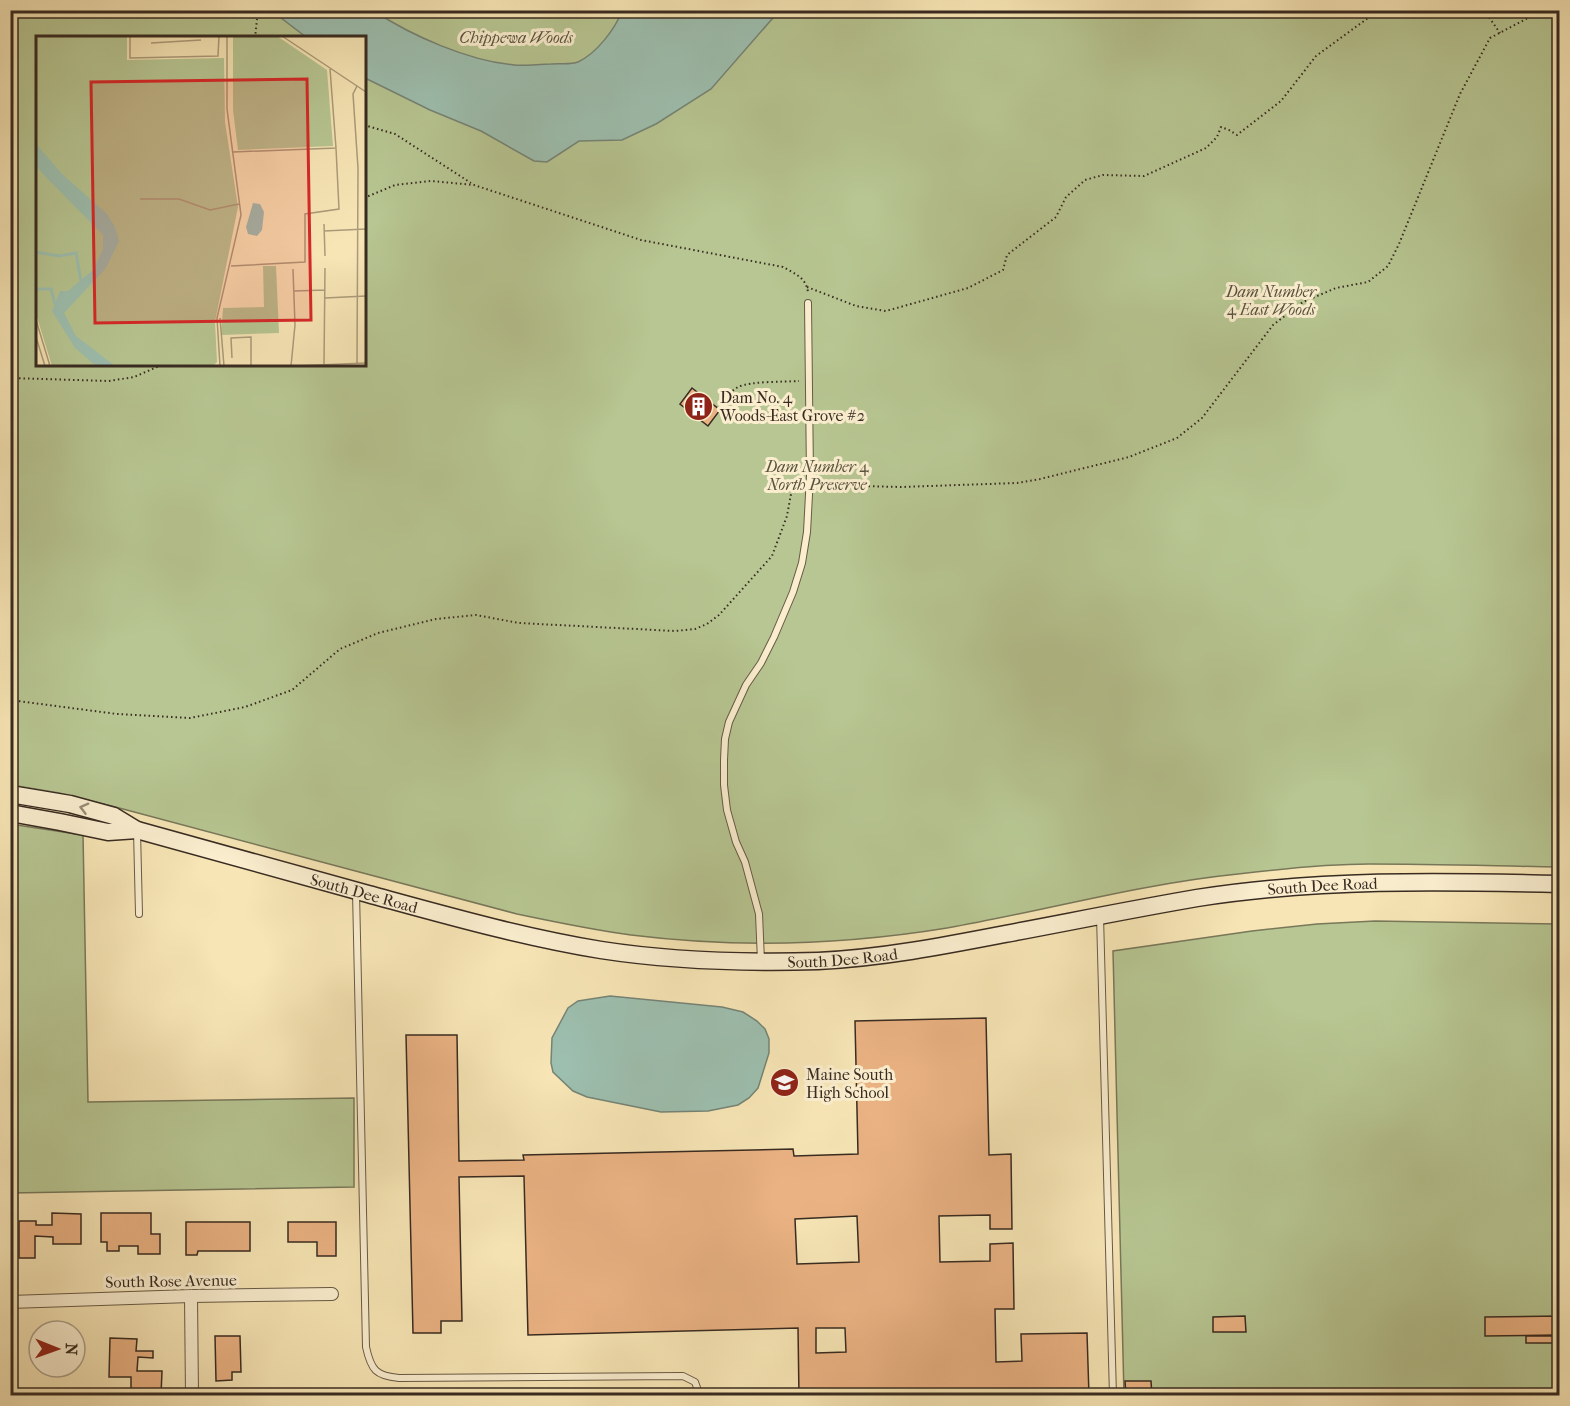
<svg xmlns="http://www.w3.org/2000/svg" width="1570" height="1406" font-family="'IM FELL French Canon',serif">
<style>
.green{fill:#b7c692;stroke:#78785a;stroke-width:1.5;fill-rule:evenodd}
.water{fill:#9dbfaf;stroke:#758476;stroke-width:1.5}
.building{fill:#eab283;stroke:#382b21;stroke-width:1.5;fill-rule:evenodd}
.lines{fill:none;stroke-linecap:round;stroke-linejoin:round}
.lane-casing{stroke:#685a46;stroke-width:8}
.street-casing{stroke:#685a46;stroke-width:14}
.secondary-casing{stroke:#382b21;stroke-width:19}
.path{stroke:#382b21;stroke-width:2;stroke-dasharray:1.5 3;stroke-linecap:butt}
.lane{stroke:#faeecf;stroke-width:6}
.street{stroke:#faeecf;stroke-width:12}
.secondary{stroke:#faeecf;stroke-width:16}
.oneway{stroke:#998c78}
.labels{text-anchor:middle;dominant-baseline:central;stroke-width:6;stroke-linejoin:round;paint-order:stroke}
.park-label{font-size:16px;font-style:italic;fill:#58523d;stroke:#faeecf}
.poi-label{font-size:16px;fill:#382b21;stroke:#faeecf;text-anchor:start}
.street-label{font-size:16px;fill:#382b21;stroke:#faeecf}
.inset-river{fill:none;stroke:#9dbfaf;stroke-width:3}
.inset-road{fill:none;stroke:#ab9b7a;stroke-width:1.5}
.view{fill:#d62828;fill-opacity:0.15;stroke:#d62828;stroke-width:3}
.inset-edge{fill:none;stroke:#382b21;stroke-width:3}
</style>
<rect width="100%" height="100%" fill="#f7e5b5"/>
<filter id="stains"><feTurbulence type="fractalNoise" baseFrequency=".00333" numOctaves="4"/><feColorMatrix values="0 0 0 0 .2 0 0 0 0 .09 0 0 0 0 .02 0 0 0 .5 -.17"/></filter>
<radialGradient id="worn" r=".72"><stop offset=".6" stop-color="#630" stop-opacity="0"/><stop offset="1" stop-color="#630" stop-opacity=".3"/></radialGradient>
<g class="green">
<path d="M10 11H1559V867C1496 866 1433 864 1369 864 1327 864 1280 869 1238 874 1139 884 1044 911 947 928 843 945 736 948 631 935 593 930 555 922 517 914L123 809 59 793 11 785ZM38 38H364V364H38Z"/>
<polygon points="10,824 83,835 88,1102 354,1098 354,1187 11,1193"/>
<polygon points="1375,921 1559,924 1559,1395 1124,1395 1113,951 1252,931 1317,924"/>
</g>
<g class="water">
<path d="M272 11H374C412 36 469 61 514 65 526 66 539 64 551 64 559 63 571 65 578 62 597 53 615 29 622 11H779L711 89 656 124 622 140 579 141 547 162 534 161 481 131 430 110 365 78 364 38 306 37Z"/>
<polygon points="610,996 722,1007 743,1012 757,1021 765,1029 769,1039 769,1053 758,1088 749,1098 738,1105 708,1111 661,1112 587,1097 573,1091 553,1072 551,1063 552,1038 568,1008 578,1001"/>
</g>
<g class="building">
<polygon points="692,388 720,410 708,426 680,404"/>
<path d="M986 1018 989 1155 1011 1154 1012 1229H990V1215L939 1216 940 1262 990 1261V1244L1013 1243 1014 1309H995L996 1362 1022 1361 1021 1334 1087 1333 1089 1396H799L798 1328 528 1335 524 1176 459 1177 462 1321H441V1333H413L406 1035H457L459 1161 524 1160 523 1155 793 1149 794 1156 858 1154 855 1021ZM857 1216 859 1262 797 1264 795 1219ZM816 1328H845L846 1352 816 1353Z"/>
<polygon points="52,1213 81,1214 81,1244 53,1244 53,1237 35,1236 35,1258 19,1258 19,1221 36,1221 36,1225 52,1225"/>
<polygon points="101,1213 151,1213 151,1234 160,1234 160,1254 138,1254 138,1246 119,1246 119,1251 107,1251 107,1242 101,1242"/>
<polygon points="186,1222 250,1222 250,1251 198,1251 197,1255 186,1255"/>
<polygon points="288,1222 336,1222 336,1256 317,1256 317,1242 288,1242"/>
<polygon points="1245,1316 1246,1332 1213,1332 1213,1317"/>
<polygon points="1560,1316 1560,1341 1557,1341 1556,1335 1485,1336 1485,1317"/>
<polygon points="215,1336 240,1336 241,1372 232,1372 232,1380 216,1381"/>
<rect x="1526" y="1336" width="27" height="7"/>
<polygon points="110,1338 137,1339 136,1351 153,1351 153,1358 138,1357 137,1371 162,1371 161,1395 131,1396 131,1377 109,1377"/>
<polygon points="1125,1381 1151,1381 1152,1396 1126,1396"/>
</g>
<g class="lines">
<defs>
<g id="lane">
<polyline points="137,831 139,914"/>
<path d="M356 892 366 1347C371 1370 376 1376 399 1378L683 1376 695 1382 700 1396"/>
<polyline points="1100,916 1113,1396"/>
<polyline points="761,961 759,914 745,862 736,842 727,810 724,785 724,760 725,739 729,722 746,685 761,663 774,637 793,592 802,563 807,532 810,476 808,303"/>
</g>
<g id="street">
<polyline points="191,1296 192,1396"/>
<polyline points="10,1302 191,1296 332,1294"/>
</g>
<g id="secondary">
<path id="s1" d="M10 794 70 804 114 816 137 830C214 852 291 873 368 894 445 915 522 937 601 950 672 961 746 963 818 961 881 958 943 946 1005 934 1069 922 1133 909 1197 898 1317 879 1439 881 1560 884"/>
<polyline points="10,813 60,822 108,832 137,830"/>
</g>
</defs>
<use href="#lane" class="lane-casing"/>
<use href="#street" class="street-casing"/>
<use href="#secondary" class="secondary-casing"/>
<g class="path">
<polyline points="1484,10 1500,33"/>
<polyline points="255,38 257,19"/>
<polyline points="364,125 395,134 471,183"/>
<path d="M364 198 395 185 431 181 474 185 641 240 783 267C794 273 807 278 808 293"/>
<polyline points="807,287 856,306 886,311 968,288 1003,270 1007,255 1056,217 1066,197 1085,180 1103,175 1144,176 1206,148 1217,137 1221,127 1229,130 1237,135 1281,101 1316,56 1379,10"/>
<polyline points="10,378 109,381 134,377 164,364"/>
<path d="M718 408C724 402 730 391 738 387 751 381 784 382 799 381"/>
<polyline points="819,485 901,487 1017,483 1040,479 1129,457 1177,438 1202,418 1273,325 1303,302 1336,288 1368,282 1388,266 1399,244 1460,94 1490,38 1543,10"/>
<polyline points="10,700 117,714 190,718 245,707 292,690 340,649 378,633 436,619 476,615 519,623 675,631 695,629 707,624 719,615 772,556 787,516 791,494 794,488 798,487"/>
</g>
<use href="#lane" class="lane"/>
<use href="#street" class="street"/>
<use href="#secondary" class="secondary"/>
</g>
<defs><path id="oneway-chevron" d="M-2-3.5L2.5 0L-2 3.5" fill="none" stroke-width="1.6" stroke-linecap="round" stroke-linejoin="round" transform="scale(1.5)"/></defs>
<use class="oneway" href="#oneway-chevron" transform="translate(84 808) rotate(-165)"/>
<defs>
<symbol id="building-disc" viewBox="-11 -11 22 22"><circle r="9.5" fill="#8f2418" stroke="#faeecf"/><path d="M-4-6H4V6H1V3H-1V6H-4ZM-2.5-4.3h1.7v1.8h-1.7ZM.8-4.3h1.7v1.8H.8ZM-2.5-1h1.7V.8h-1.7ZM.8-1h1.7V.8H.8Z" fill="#fff"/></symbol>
<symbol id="school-disc" viewBox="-11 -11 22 22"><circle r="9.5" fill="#8f2418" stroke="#faeecf"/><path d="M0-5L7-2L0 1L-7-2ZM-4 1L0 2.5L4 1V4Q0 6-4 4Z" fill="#fff"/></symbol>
</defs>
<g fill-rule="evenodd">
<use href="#building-disc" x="682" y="390" width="33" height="33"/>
<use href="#school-disc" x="768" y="1066" width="33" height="33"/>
</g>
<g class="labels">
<g class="park-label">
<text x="516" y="37">Chippewa Woods</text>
<text x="1271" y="291">Dam Number<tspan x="1271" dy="18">4 East Woods</tspan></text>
<text x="817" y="466">Dam Number 4<tspan x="817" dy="18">North Preserve</tspan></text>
</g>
<g class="poi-label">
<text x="720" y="397">Dam No. 4<tspan x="720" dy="18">Woods-East Grove #2</tspan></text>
<text x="806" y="1074">Maine South<tspan x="806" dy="18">High School</tspan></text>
</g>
<g class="street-label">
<text stroke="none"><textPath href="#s1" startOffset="1341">South Dee Road</textPath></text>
<text stroke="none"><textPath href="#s1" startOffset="369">South Dee Road</textPath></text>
<text stroke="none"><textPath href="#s1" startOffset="855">South Dee Road</textPath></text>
<text transform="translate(171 1281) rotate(-1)">South Rose Avenue</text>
</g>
</g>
<g transform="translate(36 36)">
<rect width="330" height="330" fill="#f7e5b5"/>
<path d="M0 0H91V24L188 22 189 86 202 171 179 286 181 326 177 330H16L0 278ZM197 0H241L291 34 297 110 202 114 197 74ZM227 230H240L243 297 185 299 187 272 228 271Z" fill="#b7c692"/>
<path d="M0 108 27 139 71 178 79 191 83 205 70 232 28 277 40 300 79 330H60L39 312 16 275 24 255H32L57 234 67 213V199L4 135 0 129ZM217 167 224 168 228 176 226 194 221 200 212 198 210 191Z" fill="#9dbfaf"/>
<path class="inset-river" d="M0 216 23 220 40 217 45 245M0 253H15L19 268"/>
<path class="inset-road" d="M94 0V22L182 20 183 0M246 0 330 56M115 7 165 4M321 50 317 58 322 132 321 327M197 116 300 112 294 33M104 163H143L174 174 203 168M288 188 289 220M288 195 330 193M195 230 269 226V178L303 173 300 112M258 255 289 254M289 262 330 260M184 282 188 330M0 284 14 330M0 301 9 330M196 322 195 302 215 301V330M288 328 289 232M184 330 181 282 205 179 191 73V0M255 330 259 289 257 233M259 330 330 327"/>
<path class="view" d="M271 43 275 284 59 287 55 46Z"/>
<rect width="330" height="330" class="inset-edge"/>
</g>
<rect width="1570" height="1406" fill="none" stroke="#f7e5b5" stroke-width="36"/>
<rect x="12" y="12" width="1546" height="1382" fill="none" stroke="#382b21" stroke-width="3"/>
<rect x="18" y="18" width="1534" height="1370" fill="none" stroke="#382b21" stroke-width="1.5"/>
<g transform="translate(57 1349) rotate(91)"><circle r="28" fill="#faeecf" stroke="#aca089" stroke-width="1.5"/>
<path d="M0-4.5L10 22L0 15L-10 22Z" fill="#8f2418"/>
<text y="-9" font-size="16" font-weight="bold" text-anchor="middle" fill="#382b21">N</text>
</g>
<rect width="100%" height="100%" filter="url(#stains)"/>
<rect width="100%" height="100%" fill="url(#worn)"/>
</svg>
